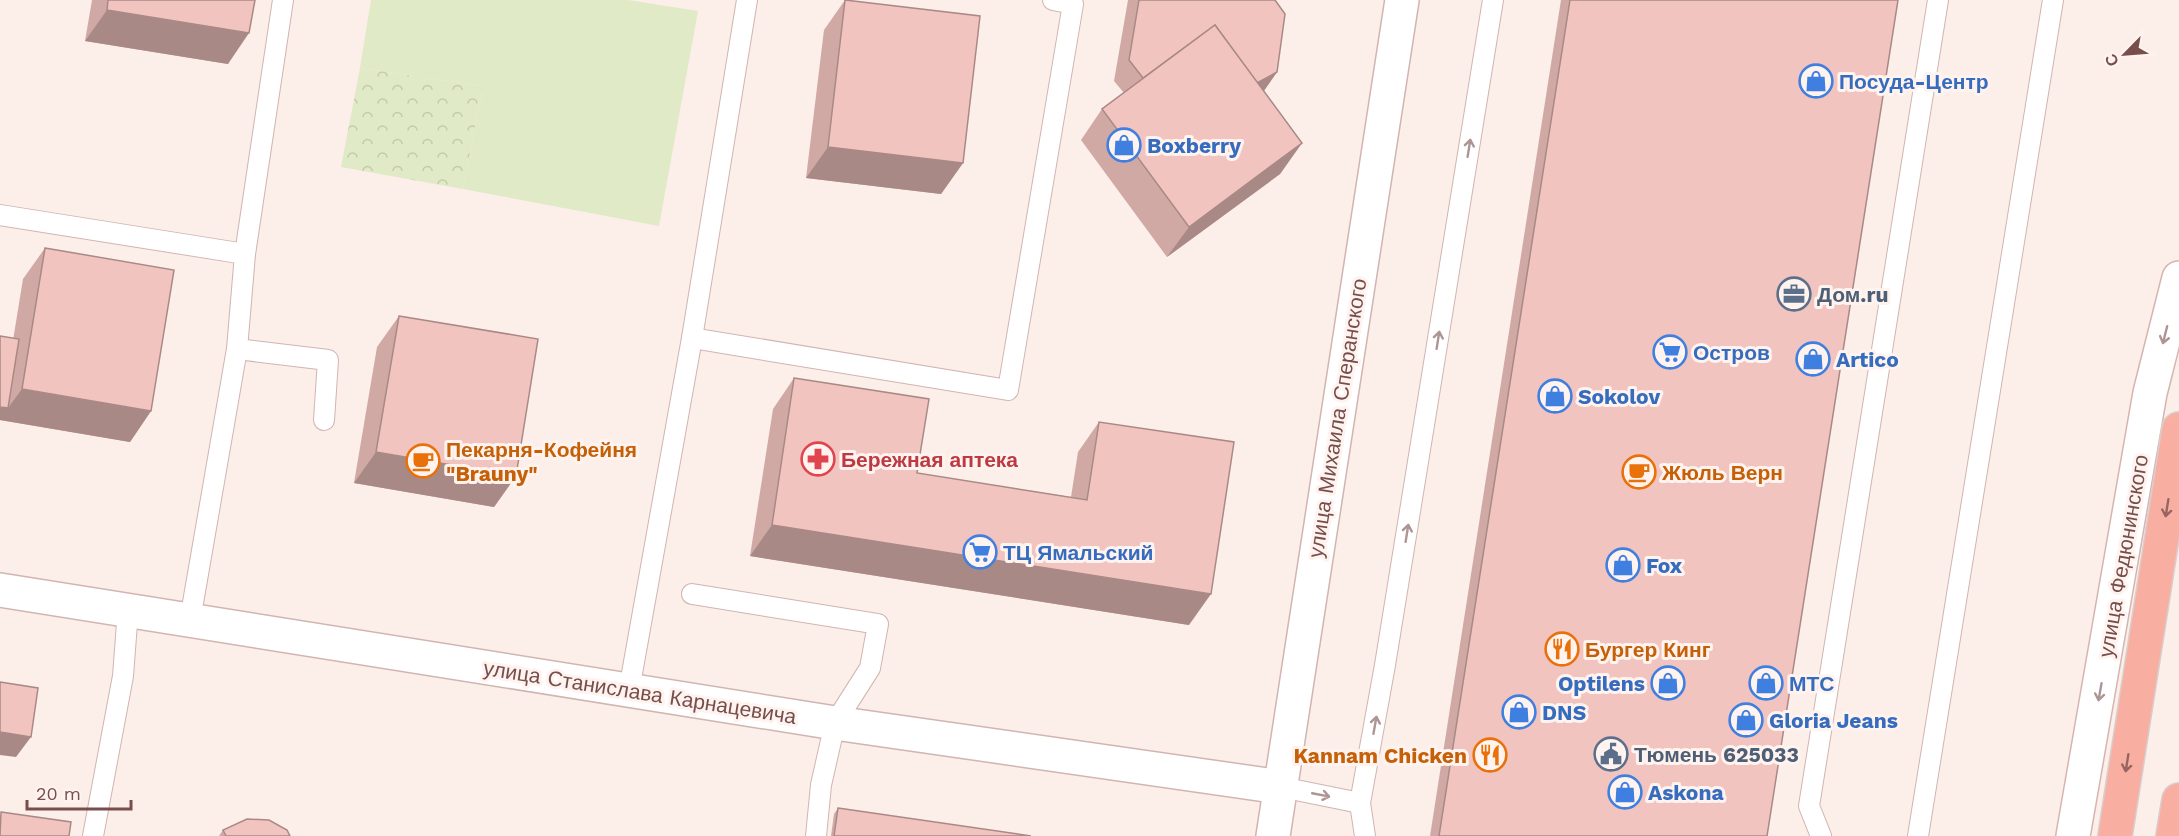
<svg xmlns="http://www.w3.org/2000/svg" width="2179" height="836" font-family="'Work Sans',sans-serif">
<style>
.grass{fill:#e0eac6}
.park{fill:url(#park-crowns)}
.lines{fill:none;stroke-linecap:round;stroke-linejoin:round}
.service-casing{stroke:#d1b5b0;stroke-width:22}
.minor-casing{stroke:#d1b5b0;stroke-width:36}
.secondary-casing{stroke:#d6b5b0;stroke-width:36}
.trunk-casing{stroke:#d9cdcd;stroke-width:36}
.service{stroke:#fff;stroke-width:20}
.minor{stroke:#fff;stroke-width:33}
.secondary{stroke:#fff;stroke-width:33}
.trunk{stroke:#f8afa2;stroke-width:33}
.wall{fill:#d0a9a5}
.shaded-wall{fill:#a98986}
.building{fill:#f2c4c0;stroke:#a98986;stroke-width:1.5}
.oneway{stroke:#ad9594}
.oneway2{stroke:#976662}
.labels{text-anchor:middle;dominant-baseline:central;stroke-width:6;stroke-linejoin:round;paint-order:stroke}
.shop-label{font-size:21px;font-weight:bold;fill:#366cbe;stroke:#fff3ef;text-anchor:start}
.service-label{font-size:21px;font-weight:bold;fill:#4e5e75;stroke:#fff3ef;text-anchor:start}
.street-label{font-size:21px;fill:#774e4c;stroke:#fff3ef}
.food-label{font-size:21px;font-weight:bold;fill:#c56008;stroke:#fff3ef;text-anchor:start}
.health-label{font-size:21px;font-weight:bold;fill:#be3a42;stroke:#fff3ef;text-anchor:start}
</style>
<defs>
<pattern id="park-crowns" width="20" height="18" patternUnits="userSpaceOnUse" patternTransform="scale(1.5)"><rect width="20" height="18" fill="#e0eac6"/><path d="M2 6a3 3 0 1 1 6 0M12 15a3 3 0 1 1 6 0" fill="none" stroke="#c4caac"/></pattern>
</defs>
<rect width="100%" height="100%" fill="#fceee8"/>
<polygon class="grass" points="371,0 628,0 698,11 659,226 463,189 483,86 360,68"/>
<polygon class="park" points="360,68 483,86 463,189 341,167"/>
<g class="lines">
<defs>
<g id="service">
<polyline points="0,215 245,254"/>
<polyline points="692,338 747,0"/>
<polyline points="237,349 328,360 324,420"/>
<polyline points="692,594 878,624 870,668 835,723 821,785 816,836"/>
<polyline points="190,620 237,349 245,254 283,0"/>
<polyline points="629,690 692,338 1008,390 1073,4 1053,0"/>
<polyline points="1281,787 1360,803"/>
<polyline points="93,836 123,676 128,610"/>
<polyline points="1365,836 1360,803 1385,665 1493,0"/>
<polyline points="1821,836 1809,806 1938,0"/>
<polyline points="1918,836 2053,0"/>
</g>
<g id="minor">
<polyline points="0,590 835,723 1281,787"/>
<polyline points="1273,836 1402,0"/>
</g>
<polyline id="secondary" points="2073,836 2150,393 2179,278"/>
<g id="trunk">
<polyline points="2115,836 2179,429"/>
<polyline points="2173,836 2179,800"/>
</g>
</defs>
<use href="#service" class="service-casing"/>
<use href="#minor" class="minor-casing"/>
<use href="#secondary" class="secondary-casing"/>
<use href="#trunk" class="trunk-casing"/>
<use href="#service" class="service"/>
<use href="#minor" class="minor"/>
<use href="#secondary" class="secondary"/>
<use href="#trunk" class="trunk"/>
</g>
<g class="wall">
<polygon points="92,0 255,0 228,64 85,41"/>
<polygon points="845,0 963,163 941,194 806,178 824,30"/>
<polygon points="1128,0 1275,0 1277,72 1264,91 1302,143 1280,174 1167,257 1081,140 1102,109 1124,93 1114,81"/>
<polygon points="1561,0 1898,0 1767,836 1430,836"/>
<polygon points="45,248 151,411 130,442 0,420 23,279"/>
<polygon points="399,316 516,476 494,507 354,483 377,347"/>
<polygon points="794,378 917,473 1071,497 1078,452 1099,422 1189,625 750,556 773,409"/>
<polygon points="838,808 1031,836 831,836 834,814"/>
<polygon points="223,830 290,836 219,836"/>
</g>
<g class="shaded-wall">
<polygon points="107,10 249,33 228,64 85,41"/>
<polygon points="1277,72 1263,92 1248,88"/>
<polygon points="1302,143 1280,174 1167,257 1189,227"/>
<polygon points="828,147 963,163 941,194 806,178"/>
<polygon points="22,389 151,411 130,442 0,420 0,407 8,408"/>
<polygon points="376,452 516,476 494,507 354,483"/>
<polygon points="772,525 1211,594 1189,625 750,556"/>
<polygon points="0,732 31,737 16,757 0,755"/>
</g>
<g class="building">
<polygon points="108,0 255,0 249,33 107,10"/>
<polygon points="845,0 980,16 963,163 828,147"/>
<polygon points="1139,0 1275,0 1285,14 1277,72 1257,83 1215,25 1143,78 1129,60"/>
<polygon points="1570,0 1898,0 1767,836 1439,836"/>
<polygon points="1215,25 1302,143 1189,227 1102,109"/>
<polygon points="45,248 174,270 151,411 22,389"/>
<polygon points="399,316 538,339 516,476 376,452"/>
<polygon points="0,336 19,339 8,408 0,407"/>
<polygon points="794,378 929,399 917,473 1087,500 1099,422 1234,442 1211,594 772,525"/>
<polygon points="0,682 38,688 31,737 0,732"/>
<polygon points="838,808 1031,836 834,836"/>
<polygon points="1,812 71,822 69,836 0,836"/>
<polygon points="247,819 269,820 287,830 290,836 226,836 223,830"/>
</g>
<defs><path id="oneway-shaft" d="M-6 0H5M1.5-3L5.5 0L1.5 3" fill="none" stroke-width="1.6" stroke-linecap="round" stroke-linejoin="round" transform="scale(1.5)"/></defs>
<g class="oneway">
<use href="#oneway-shaft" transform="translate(1469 148) rotate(-81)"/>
<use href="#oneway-shaft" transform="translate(2165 335) rotate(104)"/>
<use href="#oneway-shaft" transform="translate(1438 340) rotate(-81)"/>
<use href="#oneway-shaft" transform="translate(1407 533) rotate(-81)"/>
<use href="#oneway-shaft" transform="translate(2100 692) rotate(100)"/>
<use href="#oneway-shaft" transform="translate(1375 725) rotate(-80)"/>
<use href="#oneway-shaft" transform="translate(1321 795) rotate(11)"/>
</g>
<g class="oneway2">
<use href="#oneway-shaft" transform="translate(2167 508) rotate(99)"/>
<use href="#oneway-shaft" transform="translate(2127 763) rotate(99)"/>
</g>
<defs>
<symbol id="shop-ring" viewBox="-11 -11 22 22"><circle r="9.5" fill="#fff3ef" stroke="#3f7fe0" stroke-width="1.5"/><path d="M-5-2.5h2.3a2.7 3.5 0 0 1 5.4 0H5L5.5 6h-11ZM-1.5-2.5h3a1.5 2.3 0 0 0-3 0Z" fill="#3f7fe0"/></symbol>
<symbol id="office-ring" viewBox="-11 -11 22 22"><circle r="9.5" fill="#fff3ef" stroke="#5c6f8a" stroke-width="1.5"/><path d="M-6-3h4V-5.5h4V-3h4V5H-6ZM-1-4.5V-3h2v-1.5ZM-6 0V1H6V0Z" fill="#5c6f8a"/></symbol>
<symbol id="supermarket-ring" viewBox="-11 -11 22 22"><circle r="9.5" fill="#fff3ef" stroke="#3f7fe0" stroke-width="1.5"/><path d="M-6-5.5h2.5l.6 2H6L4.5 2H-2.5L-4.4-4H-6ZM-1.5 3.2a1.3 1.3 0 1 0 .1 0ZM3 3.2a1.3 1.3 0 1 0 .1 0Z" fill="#3f7fe0"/></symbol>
<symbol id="pharmacy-ring" viewBox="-11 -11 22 22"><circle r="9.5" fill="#fff3ef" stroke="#e0444e" stroke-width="1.5"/><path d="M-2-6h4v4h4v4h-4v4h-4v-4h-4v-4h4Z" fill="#e0444e"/></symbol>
<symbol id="cafe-ring" viewBox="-11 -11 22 22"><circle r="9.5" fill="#fff3ef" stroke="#e8710a" stroke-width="1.5"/><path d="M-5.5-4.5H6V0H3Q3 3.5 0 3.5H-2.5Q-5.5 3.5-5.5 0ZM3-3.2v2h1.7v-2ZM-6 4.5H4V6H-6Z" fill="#e8710a"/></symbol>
<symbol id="restaurant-ring" viewBox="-11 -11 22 22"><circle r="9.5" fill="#fff3ef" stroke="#e8710a" stroke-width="1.5"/><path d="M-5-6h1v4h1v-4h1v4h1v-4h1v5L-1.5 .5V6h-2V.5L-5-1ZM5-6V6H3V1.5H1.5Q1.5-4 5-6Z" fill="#e8710a"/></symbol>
<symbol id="civic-ring" viewBox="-11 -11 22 22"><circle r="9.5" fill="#fff3ef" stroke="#5c6f8a" stroke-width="1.5"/><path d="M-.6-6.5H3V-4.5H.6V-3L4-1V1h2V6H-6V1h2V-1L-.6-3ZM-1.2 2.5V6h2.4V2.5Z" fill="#5c6f8a"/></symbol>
</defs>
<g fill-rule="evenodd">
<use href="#shop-ring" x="1797" y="62" width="38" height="38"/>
<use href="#shop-ring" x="1105" y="126" width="38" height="38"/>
<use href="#office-ring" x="1775" y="275" width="38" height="38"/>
<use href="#supermarket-ring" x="1651" y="333" width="38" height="38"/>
<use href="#shop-ring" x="1794" y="340" width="38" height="38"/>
<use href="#shop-ring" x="1536" y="377" width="38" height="38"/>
<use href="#pharmacy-ring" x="799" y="440" width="38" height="38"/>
<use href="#cafe-ring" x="404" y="442" width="38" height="38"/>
<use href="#cafe-ring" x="1620" y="453" width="38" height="38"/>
<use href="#supermarket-ring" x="961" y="533" width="38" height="38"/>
<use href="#shop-ring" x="1604" y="546" width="38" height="38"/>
<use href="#restaurant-ring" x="1543" y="630" width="38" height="38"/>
<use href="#shop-ring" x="1649" y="664" width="38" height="38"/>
<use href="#shop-ring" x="1747" y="664" width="38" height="38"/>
<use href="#shop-ring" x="1500" y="693" width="38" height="38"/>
<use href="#shop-ring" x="1727" y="701" width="38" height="38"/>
<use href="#civic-ring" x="1592" y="735" width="38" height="38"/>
<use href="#restaurant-ring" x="1471" y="736" width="38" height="38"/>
<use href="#shop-ring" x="1606" y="773" width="38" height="38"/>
</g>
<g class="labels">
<g class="shop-label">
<text x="1839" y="81">Посуда-Центр</text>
<text x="1147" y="145">Boxberry</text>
<text x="1693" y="352">Остров</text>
<text x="1836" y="359">Artico</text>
<text x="1578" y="396">Sokolov</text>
<text x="1003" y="552">ТЦ Ямальский</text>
<text x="1646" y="565">Fox</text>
<text x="1645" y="683" text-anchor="end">Optilens</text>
<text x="1789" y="683">МТС</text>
<text x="1542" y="712">DNS</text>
<text x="1769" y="720">Gloria Jeans</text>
<text x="1648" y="792">Askona</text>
</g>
<g class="service-label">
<text x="1817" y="294">Дом.ru</text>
<text x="1634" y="754">Тюмень 625033</text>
</g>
<g class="street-label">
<text transform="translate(1337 418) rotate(-81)">улица Михаила Сперанского</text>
<text transform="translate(2123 556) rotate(-80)">улица Федюнинского</text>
<text transform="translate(640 692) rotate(9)">улица Станислава Карнацевича</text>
</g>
<g class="food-label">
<text x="446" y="449">Пекарня-Кофейня<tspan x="446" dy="24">"Brauny"</tspan></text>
<text x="1662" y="472">Жюль Верн</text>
<text x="1585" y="649">Бургер Кинг</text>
<text x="1467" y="755" text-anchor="end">Kannam Chicken</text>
</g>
<g class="health-label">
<text x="841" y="459">Бережная аптека</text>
</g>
</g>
<g transform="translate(2125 54) rotate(245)" stroke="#fff3ef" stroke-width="4.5" paint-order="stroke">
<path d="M0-4.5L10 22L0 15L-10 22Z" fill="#774e4c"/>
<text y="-9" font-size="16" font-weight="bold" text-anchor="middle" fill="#774e4c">С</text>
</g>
<path d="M27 800v9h104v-9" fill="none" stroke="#774e4c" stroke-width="3"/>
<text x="36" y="800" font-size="18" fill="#774e4c" stroke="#fff3ef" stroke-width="4.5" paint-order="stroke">20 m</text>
</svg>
